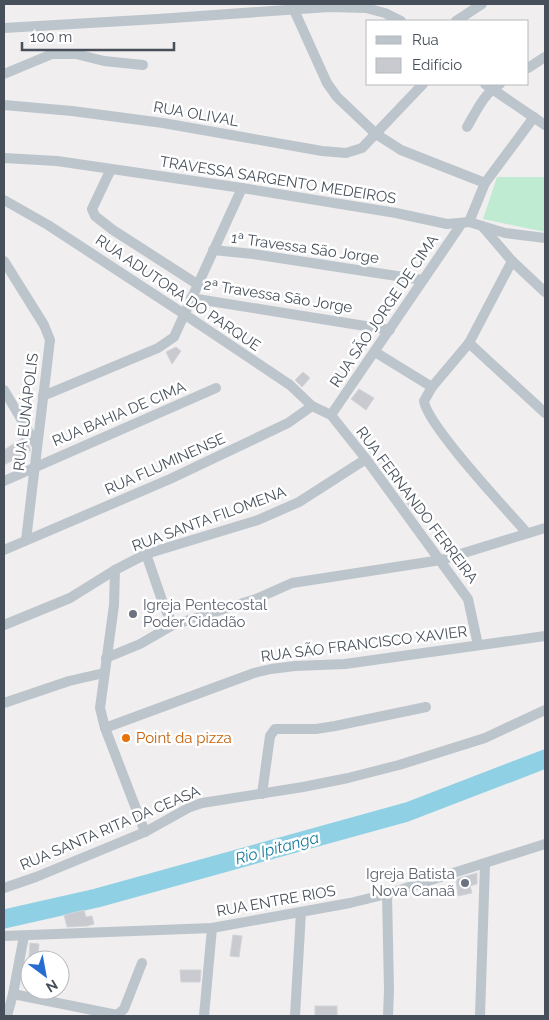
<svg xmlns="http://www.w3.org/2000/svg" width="549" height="1020" font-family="Raleway,sans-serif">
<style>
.green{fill:#bfebd2}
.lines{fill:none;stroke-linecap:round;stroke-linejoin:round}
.river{stroke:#8fd0e5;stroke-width:19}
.building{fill:#c8cad0;stroke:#d2d4d9}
.minor{stroke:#bdc5cc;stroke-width:10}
.worship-dot{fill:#6b7280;stroke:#fff;stroke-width:2}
.food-dot{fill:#e8710a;stroke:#fff;stroke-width:2}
.labels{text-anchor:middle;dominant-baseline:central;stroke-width:5;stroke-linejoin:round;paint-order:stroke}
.street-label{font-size:15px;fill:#47505a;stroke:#fff}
.worship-label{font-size:15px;fill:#5b616d;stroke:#fff;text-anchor:start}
.food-label{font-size:15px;fill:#c56008;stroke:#fff;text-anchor:start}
.water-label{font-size:16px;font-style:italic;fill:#167c9e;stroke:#fff}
</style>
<rect width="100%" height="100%" fill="#f0eeee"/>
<polygon class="green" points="497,177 545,177 545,232 483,219"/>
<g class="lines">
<polyline class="river" points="4,919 97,898 407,812 545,759"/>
</g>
<g class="building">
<polygon points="176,347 181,351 172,364 166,352"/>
<polygon points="303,372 310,378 302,387 295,380"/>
<polygon points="359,389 374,398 366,410 351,399"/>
<polygon points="24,437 30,448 30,451 4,465 4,450"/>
<polygon points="413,496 423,509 415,515 406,502"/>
<polygon points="477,873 477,884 470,886 472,893 458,896 456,879"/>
<polygon points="84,910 86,917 92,916 94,924 87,926 67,927 64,915"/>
<polygon points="233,935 242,936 239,957 230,956"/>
<polygon points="30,943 39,944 38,958 29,957"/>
<polygon points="180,970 201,970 200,982 181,982"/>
<rect x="315" y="1006" width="22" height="10"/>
</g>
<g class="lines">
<g class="minor">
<polyline points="294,10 327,83 337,97 376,134 401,150 485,183"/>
<polyline points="456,21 482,4"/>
<polyline points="4,28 158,19 329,7 366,8 385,13 401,21"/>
<polyline points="528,68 545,57"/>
<polyline points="4,74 52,54 76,54 104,61 143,65"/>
<polyline points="485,84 545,125"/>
<polyline points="4,105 72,111 163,123 322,151 346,153 362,148 423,84"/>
<path d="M467 127C476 112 484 93 500 84"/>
<polyline points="4,158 57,161 242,188 396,213 447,224 469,222 505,233 545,238"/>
<polyline points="111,169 92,209 95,216 113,230 197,284"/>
<polyline points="4,200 48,225 184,314 290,385 312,406 331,415 366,459 468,599 478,645"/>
<polyline points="469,222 485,183 534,117"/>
<polyline points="482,226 512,261 545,292"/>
<polyline points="213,250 253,254 423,280"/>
<polyline points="4,261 44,325 50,340 26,540"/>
<path d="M512 261 469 343 432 387 424 401C427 425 507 510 527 533"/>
<polyline points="191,298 390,330"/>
<polyline points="469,343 545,413"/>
<polyline points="375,352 432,387"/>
<polyline points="4,390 37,446"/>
<polyline points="43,396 158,348 174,337 242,188"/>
<polyline points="331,415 462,223"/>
<polyline points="4,481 216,388"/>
<polyline points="4,550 170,479 288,423 312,406"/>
<polyline points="146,554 164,606 173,625"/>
<polyline points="115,570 114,605 100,708 105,728 145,832"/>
<polyline points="4,625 70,598 115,570 146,554 258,520 299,502 366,459"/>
<polyline points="106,658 140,644 173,625 256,599 292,583 441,560 545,528"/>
<polyline points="4,703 69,681 104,673"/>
<polyline points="105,728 254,673 271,669 295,666 345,664 545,636"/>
<polyline points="262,794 270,736 275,729 316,729 335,726 426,707"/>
<polyline points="4,888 36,877 145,832 190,807 202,803 303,787 348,778 399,765 485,738 545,710"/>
<polyline points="387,894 389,990 388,1016"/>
<polyline points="4,936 212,928 350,903 387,894 545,844"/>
<polyline points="13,994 117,1015 124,1009 142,963"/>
<polyline points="7,1016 13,994 24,936"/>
<polyline points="204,1016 212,928"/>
<polyline points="295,1016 301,912"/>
<polyline points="480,1016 485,864"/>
</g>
</g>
<g class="worship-dot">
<circle cx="133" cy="614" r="5"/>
<circle cx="465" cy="883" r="5"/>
</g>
<circle class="food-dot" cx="126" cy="738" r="5"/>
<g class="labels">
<g class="street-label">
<text transform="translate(196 114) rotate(10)">RUA OLIVAL</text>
<text transform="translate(278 180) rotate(9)">TRAVESSA SARGENTO MEDEIROS</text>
<text transform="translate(305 248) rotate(8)">1ª Travessa São Jorge</text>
<text transform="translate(178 293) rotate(34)">RUA ADUTORA DO PARQUE</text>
<text transform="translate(278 296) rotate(9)">2ª Travessa São Jorge</text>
<text transform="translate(384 311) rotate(-56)">RUA SÃO JORGE DE CIMA</text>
<text transform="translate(26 412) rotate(-83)">RUA EUNÁPOLIS</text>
<text transform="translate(119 414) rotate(-23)">RUA BAHIA DE CIMA</text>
<text transform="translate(165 464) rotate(-24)">RUA FLUMINENSE</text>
<text transform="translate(417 505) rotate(53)">RUA FERNANDO FERREIRA</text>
<text transform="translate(209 519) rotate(-20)">RUA SANTA FILOMENA</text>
<text transform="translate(364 644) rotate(-7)">RUA SÃO FRANCISCO XAVIER</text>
<text transform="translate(110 828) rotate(-23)">RUA SANTA RITA DA CEASA</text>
<text transform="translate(276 901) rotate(-10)">RUA ENTRE RIOS</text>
</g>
<g class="worship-label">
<text x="143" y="605">Igreja Pentecostal<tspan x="143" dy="17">Poder Cidadão</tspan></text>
<text x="455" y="874" text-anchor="end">Igreja Batista<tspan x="455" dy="17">Nova Canaã</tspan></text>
</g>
<g class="food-label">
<text x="136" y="738">Point da pizza</text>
</g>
<g class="water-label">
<text transform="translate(277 848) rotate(-15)">Rio Ipitanga</text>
</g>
</g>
<rect width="549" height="1020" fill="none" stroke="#47505a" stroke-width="10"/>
<rect x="366" y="20" width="162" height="65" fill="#ffffff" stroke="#b5b9bd"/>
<rect x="376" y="36" width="25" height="8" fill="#bdc5cc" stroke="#b5b9bd"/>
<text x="412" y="45" font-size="15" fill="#47505a">Rua</text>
<rect x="376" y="58" width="25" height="15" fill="#c8cad0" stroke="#b5b9bd"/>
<text x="412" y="70" font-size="15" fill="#47505a">Edifício</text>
<g transform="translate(45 975) rotate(148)"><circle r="24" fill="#ffffff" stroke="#b5b9bd"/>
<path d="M0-4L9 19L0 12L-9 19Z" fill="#266bd2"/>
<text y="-8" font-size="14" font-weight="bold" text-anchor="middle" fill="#47505a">N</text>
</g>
<path d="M22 42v8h152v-8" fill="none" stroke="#47505a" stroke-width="2.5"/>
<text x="30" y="42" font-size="15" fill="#47505a" stroke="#ffffff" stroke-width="4" paint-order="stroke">100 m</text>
</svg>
